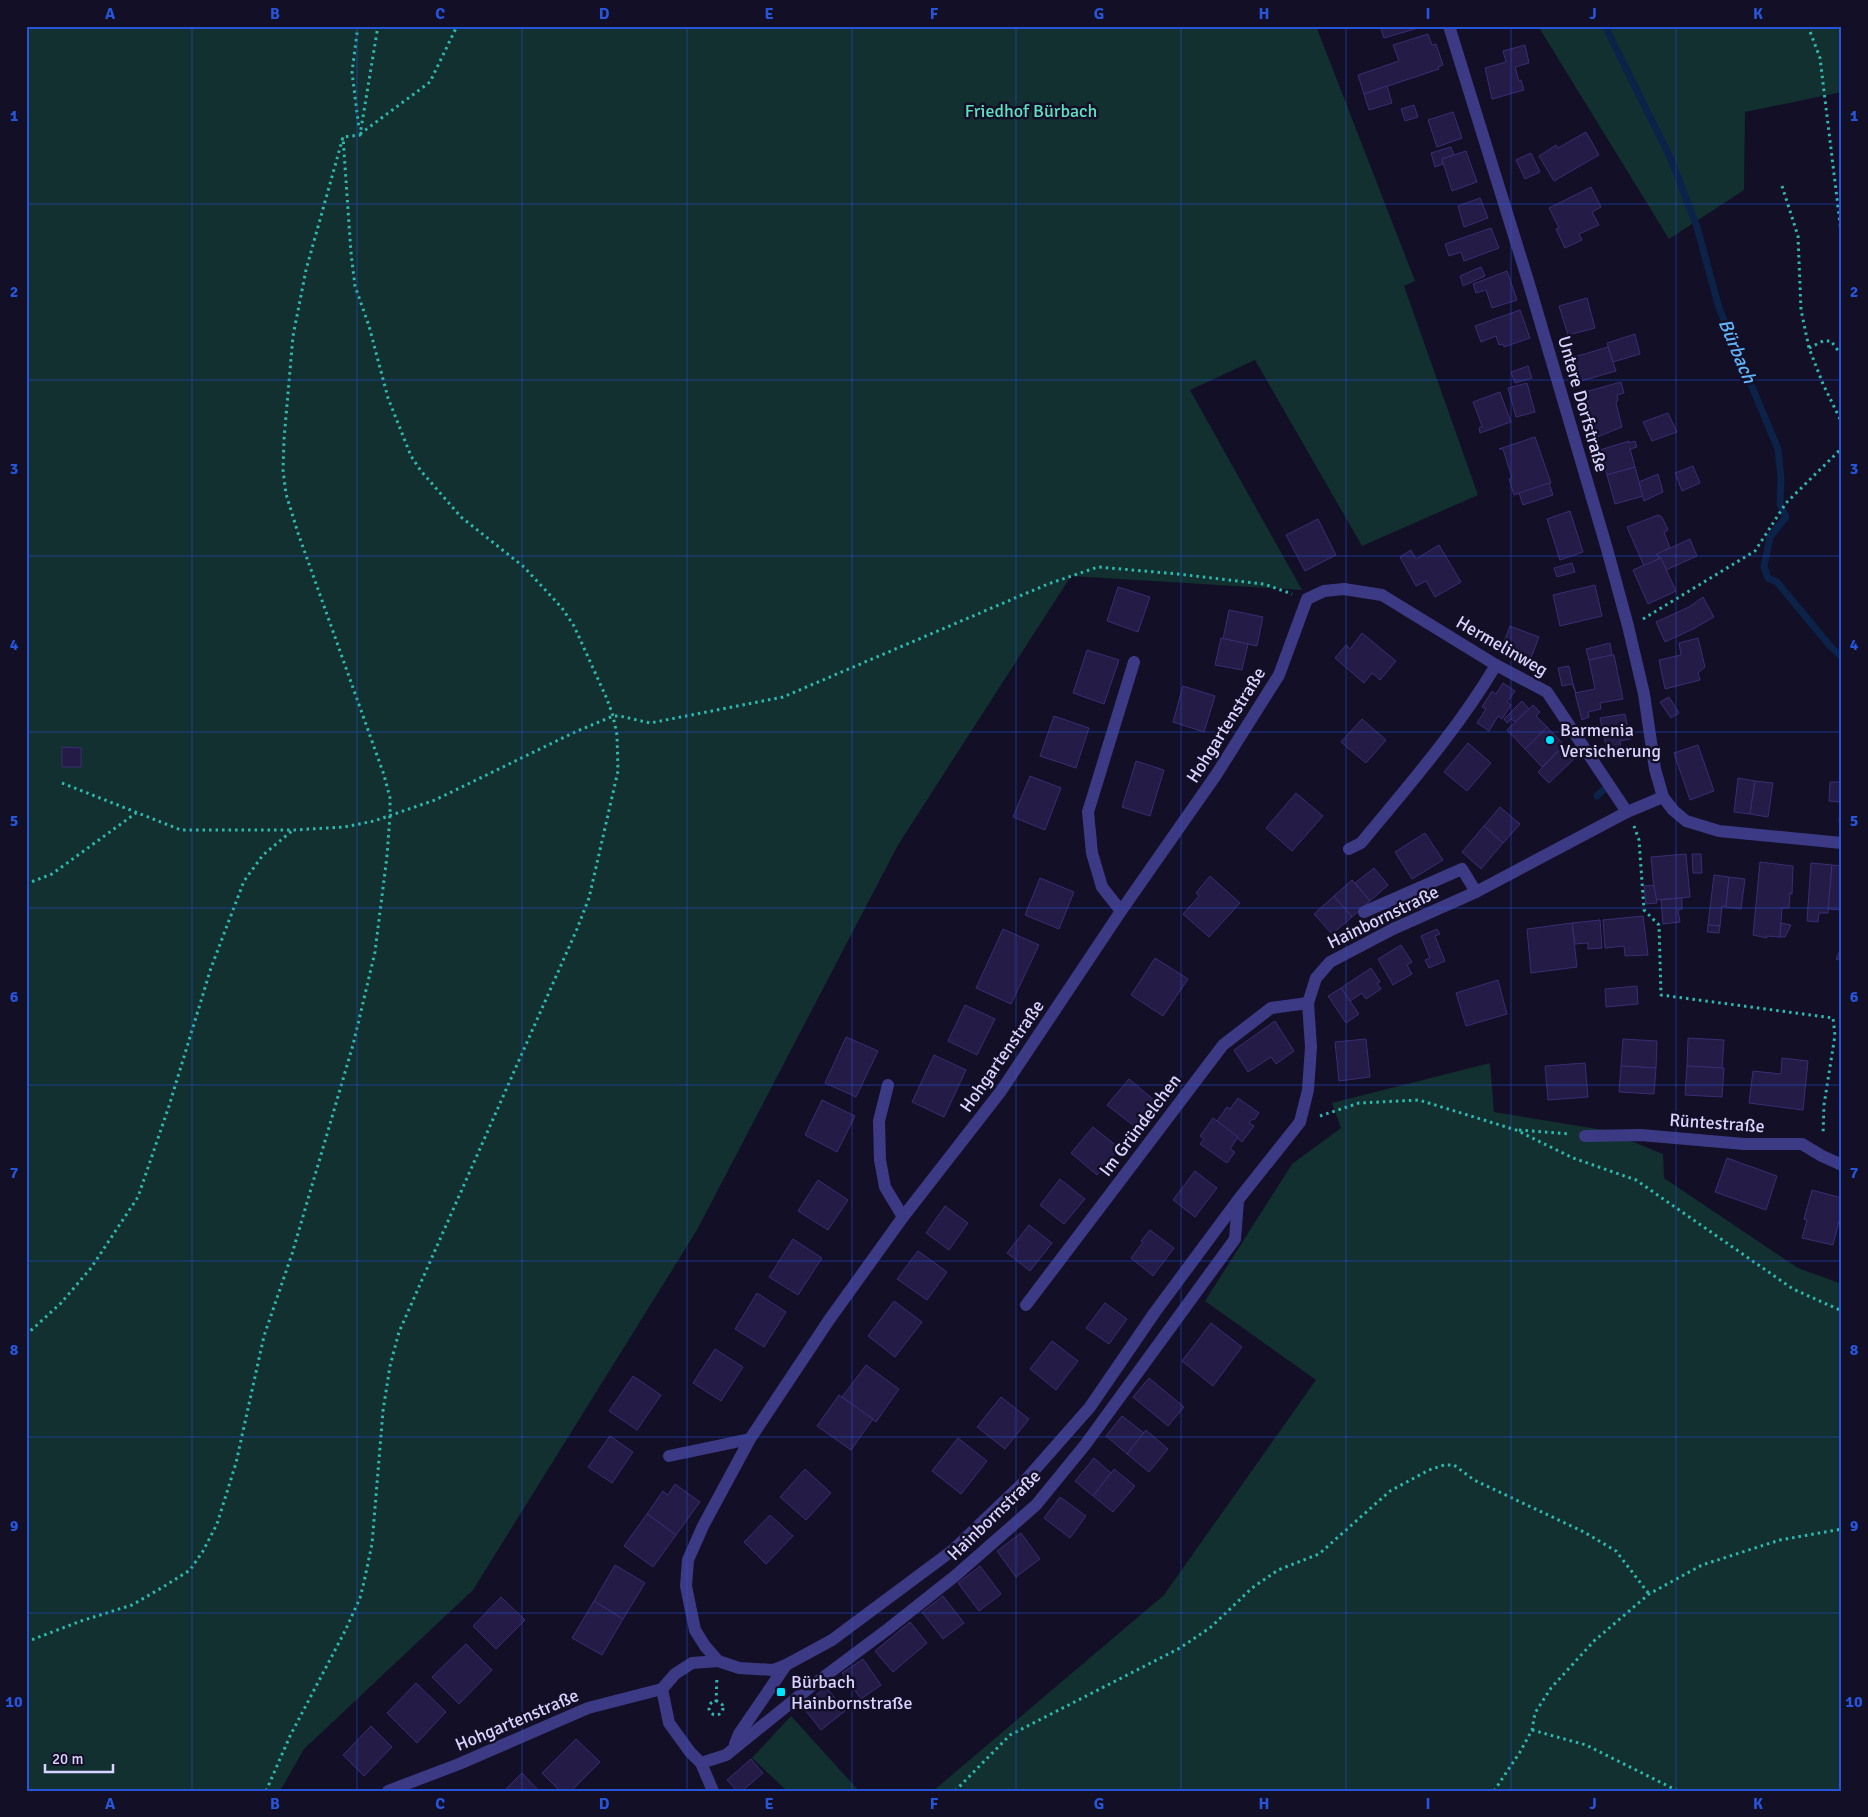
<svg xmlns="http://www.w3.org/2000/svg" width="1868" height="1817" font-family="Signika,sans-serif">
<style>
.green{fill:#12302f}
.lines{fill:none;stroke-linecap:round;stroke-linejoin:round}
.stream{stroke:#0c2248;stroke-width:7}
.building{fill:#241b47;stroke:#3b2d73}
.path{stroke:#2fb8b0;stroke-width:3;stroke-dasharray:2.5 4;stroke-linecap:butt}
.minor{stroke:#3d3a85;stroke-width:12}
.grid{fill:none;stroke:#2655da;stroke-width:1;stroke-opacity:0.55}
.poi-dot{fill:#00e5ff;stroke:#130f26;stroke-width:2}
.labels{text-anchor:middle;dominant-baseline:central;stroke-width:5;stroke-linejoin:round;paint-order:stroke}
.park-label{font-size:18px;fill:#5fe0c0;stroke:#130f26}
.street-label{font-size:18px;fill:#d9d4ff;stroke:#130f26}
.poi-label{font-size:18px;fill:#d9d4ff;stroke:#130f26;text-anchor:start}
.water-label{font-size:19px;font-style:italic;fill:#62b6ff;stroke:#130f26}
.neatline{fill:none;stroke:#2655da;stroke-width:2}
.grid-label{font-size:16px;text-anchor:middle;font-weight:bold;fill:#2655da}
</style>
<rect width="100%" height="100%" fill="#130f26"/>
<g class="green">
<polygon points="26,26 1316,26 1415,281 1404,286 1478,495 1362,546 1255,360 1190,390 1302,590 1071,576 898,845 697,1230 473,1590 304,1749 280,1791 26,1791"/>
<polygon points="1538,26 1842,26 1842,92 1745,112 1744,190 1669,239"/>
<polygon points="1490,1063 1494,1112 1604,1130 1663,1154 1664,1178 1798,1268 1842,1284 1842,1791 933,1791 1164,1595 1316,1380 1205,1301 1292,1164 1341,1128 1332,1103"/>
<polygon points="791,1716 859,1791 787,1791 752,1758"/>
</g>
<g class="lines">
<g class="stream">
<polyline points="1605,26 1671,159 1697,227 1719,308 1778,449 1781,479 1780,504 1786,517 1770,537 1764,567 1768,578 1777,582 1830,646 1842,657"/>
<polyline points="1597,796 1603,790"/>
</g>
</g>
<g class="building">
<polygon points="1380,26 1425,26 1384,38"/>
<polygon points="1428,34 1432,45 1436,44 1443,65 1438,67 1439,69 1364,94 1358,75 1399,61 1393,45"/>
<polygon points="1525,45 1529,63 1515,67 1519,81 1521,80 1524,90 1492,99 1485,68 1506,62 1503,51"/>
<polygon points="1387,86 1392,103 1369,110 1364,94"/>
<polygon points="1414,105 1418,117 1405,121 1401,109"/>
<polygon points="1453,112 1462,138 1437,147 1428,120"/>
<polygon points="1586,132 1599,155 1554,181 1539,156 1556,145 1558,148"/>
<polygon points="1451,147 1454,155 1442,159 1443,164 1435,167 1431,153"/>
<polygon points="1466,151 1477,182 1452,191 1442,159"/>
<polygon points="1531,153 1540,172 1525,179 1516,160"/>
<polygon points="1591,187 1601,207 1592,212 1599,225 1579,234 1582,240 1565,248 1556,229 1559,228 1549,208"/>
<polygon points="1480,198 1488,218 1464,227 1458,206"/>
<polygon points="1491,228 1499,248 1464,261 1461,252 1449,256 1445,244"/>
<polygon points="1481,267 1485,276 1463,286 1460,276"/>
<polygon points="1507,271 1517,300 1492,308 1486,290 1476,293 1473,284"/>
<polygon points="1587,298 1595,328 1568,335 1559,306"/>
<polygon points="1520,310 1530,338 1504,347 1503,344 1499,345 1496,336 1481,342 1475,326"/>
<polygon points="1635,334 1640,354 1613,362 1607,343"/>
<polygon points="1608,347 1616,371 1581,381 1574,357"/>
<polygon points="1528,366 1532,378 1515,383 1511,372"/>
<polygon points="1621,382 1624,393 1617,395 1618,400 1616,403 1622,427 1597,437 1585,392"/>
<polygon points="1527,383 1535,412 1516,417 1508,388"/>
<polygon points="1500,392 1511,422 1480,433 1479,428 1482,426 1473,402"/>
<polygon points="1668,413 1677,432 1652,441 1643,422"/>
<polygon points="1535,437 1551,483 1514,495 1509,479 1512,478 1503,449 1499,449"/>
<polygon points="1629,441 1629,443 1635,441 1637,447 1630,449 1635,467 1607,475 1600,450"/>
<polygon points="1693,466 1700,483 1682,491 1675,473"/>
<polygon points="1635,467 1643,496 1615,504 1607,475"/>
<polygon points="1658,474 1663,492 1644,501 1639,482"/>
<polygon points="1549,483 1553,495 1523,505 1519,493"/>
<polygon points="1570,511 1583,552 1560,560 1547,519"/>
<polygon points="1658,515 1662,517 1668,530 1664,532 1670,548 1657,554 1659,559 1644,566 1627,527"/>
<polygon points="1318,519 1336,555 1305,571 1286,535"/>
<polygon points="1690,539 1697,556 1666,570 1657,554"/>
<polygon points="1439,545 1461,582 1435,597 1426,581 1416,586 1400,557 1411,550 1416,559"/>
<polygon points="1661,558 1676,591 1648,604 1633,570"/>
<polygon points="1572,563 1575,572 1557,577 1554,568"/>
<polygon points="1595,585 1602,616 1560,626 1553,595"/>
<polygon points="1118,587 1150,597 1138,632 1107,621"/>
<polygon points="1703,597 1714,617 1693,629 1665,642 1656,622 1689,607"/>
<polygon points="1229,610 1263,617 1257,646 1223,639"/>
<polygon points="1510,626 1539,637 1529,663 1500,652"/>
<polygon points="1362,633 1396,661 1380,680 1372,673 1364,683 1335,658 1346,645 1350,649"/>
<polygon points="1221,638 1248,644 1242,670 1215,665"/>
<polygon points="1698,638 1705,667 1698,673 1700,680 1665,689 1659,660 1681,655 1679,643"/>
<polygon points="1610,643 1612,655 1589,660 1586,649"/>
<polygon points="1087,650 1119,660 1104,704 1073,693"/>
<polygon points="1612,655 1614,655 1623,699 1600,703 1601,709 1588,712 1589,717 1582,720 1575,693 1595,689 1589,660"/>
<polygon points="1569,666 1573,684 1576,693 1572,684 1562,686 1558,668"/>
<polygon points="1503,683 1515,691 1507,702 1511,705 1502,719 1498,716 1489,731 1477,723 1486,709 1482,707 1492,691 1496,694"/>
<polygon points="1183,686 1215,696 1204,732 1173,722"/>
<polygon points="1669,697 1679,713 1671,718 1660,702"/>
<polygon points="1522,701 1529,709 1515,722 1511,719 1507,723 1504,719"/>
<polygon points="1533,705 1540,712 1536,716 1547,727 1525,749 1507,730"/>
<polygon points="1625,714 1630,739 1620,741 1621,747 1607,750 1600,718"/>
<polygon points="1054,716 1089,728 1076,768 1040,756"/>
<polygon points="1362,719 1386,740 1366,763 1341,742"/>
<polygon points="1547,727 1564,745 1542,767 1525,749"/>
<polygon points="1468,743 1491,763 1467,791 1444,772"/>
<polygon points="1564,745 1576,757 1549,783 1538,772"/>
<polygon points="1698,745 1714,791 1690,800 1674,753"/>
<polygon points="62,747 81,748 81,767 62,767"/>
<polygon points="1136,761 1164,770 1150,816 1122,807"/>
<polygon points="1030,776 1061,788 1045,830 1013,817"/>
<polygon points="1738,778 1755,781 1750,814 1734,812"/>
<polygon points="1755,781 1773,783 1768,817 1750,814"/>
<polygon points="1830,782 1842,782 1840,802 1829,801"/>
<polygon points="1296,793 1323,816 1292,851 1266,828"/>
<polygon points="1841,794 1842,794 1842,822 1839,822"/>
<polygon points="1500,807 1520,824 1503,843 1484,826"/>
<polygon points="1484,826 1503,843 1481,869 1462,852"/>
<polygon points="1425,833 1443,860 1412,879 1395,852"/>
<polygon points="1686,854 1690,897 1655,900 1651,857"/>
<polygon points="1692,854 1701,854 1702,873 1693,873"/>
<polygon points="1760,862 1793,866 1792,894 1790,893 1789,908 1782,908 1780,937 1767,936 1767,938 1753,935"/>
<polygon points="1811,863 1832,865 1828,913 1819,913 1818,922 1807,921"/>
<polygon points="1832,865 1842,866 1842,915 1841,910 1828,909"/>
<polygon points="1374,868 1388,885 1370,901 1355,883"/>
<polygon points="1714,875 1729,877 1726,907 1722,906 1720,926 1708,925"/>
<polygon points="1210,876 1240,903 1209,937 1183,914 1199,896 1196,893"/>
<polygon points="1729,877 1745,879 1741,909 1726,907"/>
<polygon points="1040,878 1074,892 1059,929 1025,915"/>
<polygon points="1352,880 1370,901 1352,917 1334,896"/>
<polygon points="1654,885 1657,903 1646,904 1644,886"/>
<polygon points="1334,896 1352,917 1332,934 1314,914"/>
<polygon points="1682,898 1682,909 1678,910 1680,922 1663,924 1661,900"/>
<polygon points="1643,916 1648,955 1625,956 1624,946 1605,948 1603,920"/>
<polygon points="1600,920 1602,948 1588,949 1588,943 1575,944 1572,923"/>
<polygon points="1572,923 1577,967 1531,973 1527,929"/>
<polygon points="1781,923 1791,925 1785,937 1780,937"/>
<polygon points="1708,925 1720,926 1719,933 1707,932"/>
<polygon points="1003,929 1039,945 1011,1004 976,988"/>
<polygon points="1437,929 1440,934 1435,936 1445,961 1429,968 1425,960 1430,958 1421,936"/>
<polygon points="1401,945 1412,962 1407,965 1412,974 1393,985 1378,959"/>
<polygon points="1842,946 1842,961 1836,959"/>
<polygon points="1155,958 1188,979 1163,1016 1131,995"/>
<polygon points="1371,968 1380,982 1377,983 1381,989 1366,999 1362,993 1350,1001 1341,988"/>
<polygon points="1498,980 1507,1014 1466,1026 1456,993"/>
<polygon points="1637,986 1638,1004 1606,1007 1605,989"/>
<polygon points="1341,988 1359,1014 1346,1023 1328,996"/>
<polygon points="965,1005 995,1019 977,1055 948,1041"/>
<polygon points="1275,1021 1294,1051 1276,1064 1271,1057 1248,1072 1234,1050"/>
<polygon points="846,1037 878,1051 856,1097 825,1083"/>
<polygon points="1688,1038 1724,1040 1722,1068 1687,1066"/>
<polygon points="1366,1039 1370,1077 1339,1081 1335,1042"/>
<polygon points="1623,1039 1657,1041 1656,1068 1621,1066"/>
<polygon points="934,1055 966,1070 944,1117 912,1102"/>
<polygon points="1782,1058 1808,1061 1803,1110 1749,1103 1753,1071 1781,1074"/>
<polygon points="1585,1063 1588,1097 1548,1100 1545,1066"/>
<polygon points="1621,1066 1656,1068 1654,1094 1619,1092"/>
<polygon points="1687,1066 1724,1068 1722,1097 1685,1095"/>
<polygon points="1129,1079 1154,1100 1134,1126 1107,1105"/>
<polygon points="1238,1098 1259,1113 1254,1120 1252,1119 1249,1123 1254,1126 1242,1142 1217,1121 1227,1107 1230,1109"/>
<polygon points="822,1100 855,1116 837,1152 805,1135"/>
<polygon points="1213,1118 1238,1137 1230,1149 1235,1152 1227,1163 1200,1144 1204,1139 1200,1136"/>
<polygon points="1093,1127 1119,1148 1097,1175 1071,1153"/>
<polygon points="1727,1158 1777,1176 1766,1210 1715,1192"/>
<polygon points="1195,1171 1217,1188 1195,1217 1173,1200"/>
<polygon points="1060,1179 1085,1199 1064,1224 1040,1205"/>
<polygon points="818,1180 848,1200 828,1230 798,1211"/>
<polygon points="1812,1190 1842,1198 1842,1209 1833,1245 1802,1238 1807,1220 1804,1219"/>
<polygon points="945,1206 968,1223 949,1250 926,1233"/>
<polygon points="1029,1225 1052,1243 1030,1271 1007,1253"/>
<polygon points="1150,1230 1174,1248 1153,1276 1131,1258 1143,1242 1141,1241"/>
<polygon points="793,1239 822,1258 798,1295 769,1277"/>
<polygon points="918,1251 947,1272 927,1300 897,1279"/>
<polygon points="757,1293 786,1312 764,1347 735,1329"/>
<polygon points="894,1301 922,1322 895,1357 868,1336"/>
<polygon points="1105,1303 1127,1319 1109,1344 1086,1328"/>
<polygon points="1211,1323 1242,1347 1213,1386 1182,1361"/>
<polygon points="1052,1341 1078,1361 1056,1390 1030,1369"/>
<polygon points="715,1349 743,1367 721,1401 693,1383"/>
<polygon points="866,1365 899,1389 876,1422 842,1397"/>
<polygon points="633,1376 661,1395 637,1430 609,1411"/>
<polygon points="1149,1378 1184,1407 1168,1426 1133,1397"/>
<polygon points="839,1395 873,1419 851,1450 817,1426"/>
<polygon points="1001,1397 1029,1419 1005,1449 977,1427"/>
<polygon points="1122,1416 1144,1433 1127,1454 1106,1436"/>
<polygon points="1146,1430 1168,1449 1149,1472 1127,1454"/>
<polygon points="610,1436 633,1452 612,1483 588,1467"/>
<polygon points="958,1438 987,1461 961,1494 932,1471"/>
<polygon points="1094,1458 1111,1473 1093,1496 1075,1481"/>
<polygon points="805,1469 831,1493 806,1520 780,1497"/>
<polygon points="1114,1469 1135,1486 1113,1512 1093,1496"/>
<polygon points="675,1484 700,1502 676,1535 647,1514 663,1491 668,1495"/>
<polygon points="1060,1497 1086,1516 1070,1538 1044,1518"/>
<polygon points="647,1514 676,1535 653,1567 624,1546"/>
<polygon points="770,1515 793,1536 766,1564 744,1542"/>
<polygon points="1021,1533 1040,1559 1016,1577 997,1551"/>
<polygon points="615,1565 645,1583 623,1619 594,1601"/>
<polygon points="980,1566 1001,1594 979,1611 958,1583"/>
<polygon points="943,1596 964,1623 943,1639 922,1612"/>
<polygon points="501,1597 525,1620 496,1649 473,1626"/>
<polygon points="594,1601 623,1619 602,1655 572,1638"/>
<polygon points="910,1622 927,1643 893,1672 875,1651"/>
<polygon points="466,1644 492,1670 459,1704 432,1677"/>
<polygon points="863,1659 881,1685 861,1699 842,1673"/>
<polygon points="416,1683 446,1712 417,1743 387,1713"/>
<polygon points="826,1687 845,1711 821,1730 802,1706"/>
<polygon points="371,1726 392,1747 364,1776 343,1755"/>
<polygon points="576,1739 600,1762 571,1791 560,1791 542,1773"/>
<polygon points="751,1759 763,1773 742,1791 737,1791 727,1780"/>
<polygon points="522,1773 539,1791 504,1791"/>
</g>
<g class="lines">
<g class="path">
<polyline points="358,26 352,72 359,129"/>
<polyline points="1808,26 1820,58 1842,240"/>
<polyline points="360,134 430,82 457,26"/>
<polyline points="1782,186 1798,236 1801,310 1809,348 1823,384 1842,423"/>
<polyline points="1809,348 1823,341 1831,341 1842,356"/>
<polyline points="1643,619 1755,551 1786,503 1842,448"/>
<polyline points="62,783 181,830 294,830 344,827 374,821 435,800 575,732 613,716 620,716 650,723 783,697 1048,584 1098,567 1178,574 1264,584 1292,594"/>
<polyline points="1634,826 1639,840 1644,910 1659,925 1661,995 1833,1018 1835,1035 1824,1105 1823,1135"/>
<polyline points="26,884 52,874 136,813"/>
<polyline points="1320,1116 1359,1103 1419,1100 1516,1130 1573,1158 1636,1180 1793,1289 1842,1311"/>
<polyline points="1519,1130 1570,1134"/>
<polyline points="26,1335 61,1303 91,1268 138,1197 169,1106 211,968 244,881 263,855 293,830"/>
<polyline points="26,1642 81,1621 132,1605 163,1587 190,1570 203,1551 217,1524 236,1463 264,1336 292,1254 353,1045 375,952 387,856 390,815 390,798 384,775 298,533 286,494 283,470 284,439 293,336 306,270 343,137 360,135 378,26"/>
<circle cx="716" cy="1708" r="7"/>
<polyline points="716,1702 717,1677"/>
<polyline points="1532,1730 1586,1745 1678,1791"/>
<polyline points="266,1791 290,1736 345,1631 360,1598 364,1582 372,1544 383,1411 390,1366 399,1332 577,929 589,898 618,771 617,735 613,716 607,699 574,626 562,608 524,567 461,517 421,471 411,456 388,398 369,326 355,286 351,253 343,137"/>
<polyline points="955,1791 1010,1735 1180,1648 1211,1627 1252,1588 1278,1570 1319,1554 1390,1491 1429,1470 1444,1465 1454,1465 1474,1480 1584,1532 1616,1551 1649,1594"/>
<polyline points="1494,1791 1520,1752 1532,1730 1535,1713 1551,1688 1594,1641 1649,1594 1702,1565 1780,1540 1842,1529"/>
</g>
<g class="minor">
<polyline points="1449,26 1529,284 1607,549 1628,626 1644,694 1655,769 1663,797 1673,810 1686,821 1719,831 1842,843"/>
<path d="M1349 849 1361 843C1409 785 1458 729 1496 665"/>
<polyline points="1121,911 1102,887 1092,853 1088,812 1134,662"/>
<polyline points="1364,912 1462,869 1476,892"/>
<polyline points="888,1085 879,1121 880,1160 885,1187 903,1217"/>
<polyline points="1585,1136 1641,1135 1744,1144 1802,1144 1822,1156 1842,1165"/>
<polyline points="1026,1305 1223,1045 1271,1008 1308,1003"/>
<polyline points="669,1456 750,1439"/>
<polyline points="718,1661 705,1646 695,1630 686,1586 688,1560 703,1526 750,1439 829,1320 903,1217 1001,1091 1121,911 1216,775 1279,675 1307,599 1324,591 1344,589 1382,595 1496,665 1547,692 1627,812"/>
<polyline points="662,1689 675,1674 692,1663 718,1661 739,1668 773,1670 786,1665 832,1640 953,1550 1023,1483 1090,1407 1155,1312 1238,1200 1300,1122 1308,1090 1311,1047 1308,1003 1316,978 1330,962 1393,929 1476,892 1627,812 1663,797"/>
<polyline points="662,1689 669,1723 690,1752 701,1763 713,1791"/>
<polyline points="735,1744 739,1734 786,1665"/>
<polyline points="701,1763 726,1755 809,1688 888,1629 955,1576 1036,1505 1085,1445 1235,1239 1238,1201"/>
<polyline points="388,1791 459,1764 588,1708 662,1689"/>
</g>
</g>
<path class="grid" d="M192 26V1791M357 26V1791M522 26V1791M687 26V1791M852 26V1791M1016 26V1791M1181 26V1791M1346 26V1791M1511 26V1791M1676 26V1791M26 204H1842M26 380H1842M26 556H1842M26 732H1842M26 908H1842M26 1085H1842M26 1261H1842M26 1437H1842M26 1613H1842"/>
<g class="poi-dot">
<circle cx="1550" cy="740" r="5"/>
<rect x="776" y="1687" width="10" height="10" rx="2.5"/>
</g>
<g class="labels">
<g class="park-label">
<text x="1031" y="111">Friedhof Bürbach</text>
</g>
<g class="street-label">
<text transform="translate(1583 404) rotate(74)">Untere Dorfstraße</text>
<text transform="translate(1502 646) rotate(30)">Hermelinweg</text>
<text transform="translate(1226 725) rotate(-58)">Hohgartenstraße</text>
<text transform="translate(1383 917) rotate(-26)">Hainbornstraße</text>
<text transform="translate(1002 1056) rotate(-55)">Hohgartenstraße</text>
<text transform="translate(1717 1123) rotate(4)">Rüntestraße</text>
<text transform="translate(1140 1125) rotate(-53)">Im Gründelchen</text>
<text transform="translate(994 1515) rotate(-44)">Hainbornstraße</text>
<text transform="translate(517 1720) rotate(-23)">Hohgartenstraße</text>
</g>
<g class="poi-label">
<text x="1560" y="730">Barmenia<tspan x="1560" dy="21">Versicherung</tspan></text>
<text x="791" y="1682">Bürbach<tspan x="791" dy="21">Hainbornstraße</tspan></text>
</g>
<g class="water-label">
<text transform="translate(1737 351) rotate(67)">Bürbach</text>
</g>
</g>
<rect width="1868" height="1817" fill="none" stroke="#130f26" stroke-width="55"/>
<path d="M45 1764v8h68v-8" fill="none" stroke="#d9d4ff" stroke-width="2.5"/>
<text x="52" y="1764" font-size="15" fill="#d9d4ff" stroke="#130f26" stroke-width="4" paint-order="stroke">20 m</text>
<rect x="28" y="28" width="1812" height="1762" class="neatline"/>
<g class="grid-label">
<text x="110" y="19">A</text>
<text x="275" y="19">B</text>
<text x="440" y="19">C</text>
<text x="604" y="19">D</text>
<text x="769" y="19">E</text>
<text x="934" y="19">F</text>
<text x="1099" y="19">G</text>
<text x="1264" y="19">H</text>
<text x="1428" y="19">I</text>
<text x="1593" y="19">J</text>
<text x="1758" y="19">K</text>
<text x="14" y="121">1</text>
<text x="1854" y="121">1</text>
<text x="14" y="297">2</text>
<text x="1854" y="297">2</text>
<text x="14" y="474">3</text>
<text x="1854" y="474">3</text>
<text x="14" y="650">4</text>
<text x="1854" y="650">4</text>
<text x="14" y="826">5</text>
<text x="1854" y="826">5</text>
<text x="14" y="1002">6</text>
<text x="1854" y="1002">6</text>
<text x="14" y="1178">7</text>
<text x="1854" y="1178">7</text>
<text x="14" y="1355">8</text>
<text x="1854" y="1355">8</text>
<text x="14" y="1531">9</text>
<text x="1854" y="1531">9</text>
<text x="14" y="1707">10</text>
<text x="1854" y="1707">10</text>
<text x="110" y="1809">A</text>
<text x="275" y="1809">B</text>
<text x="440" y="1809">C</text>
<text x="604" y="1809">D</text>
<text x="769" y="1809">E</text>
<text x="934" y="1809">F</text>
<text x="1099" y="1809">G</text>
<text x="1264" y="1809">H</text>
<text x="1428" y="1809">I</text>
<text x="1593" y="1809">J</text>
<text x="1758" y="1809">K</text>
</g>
</svg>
